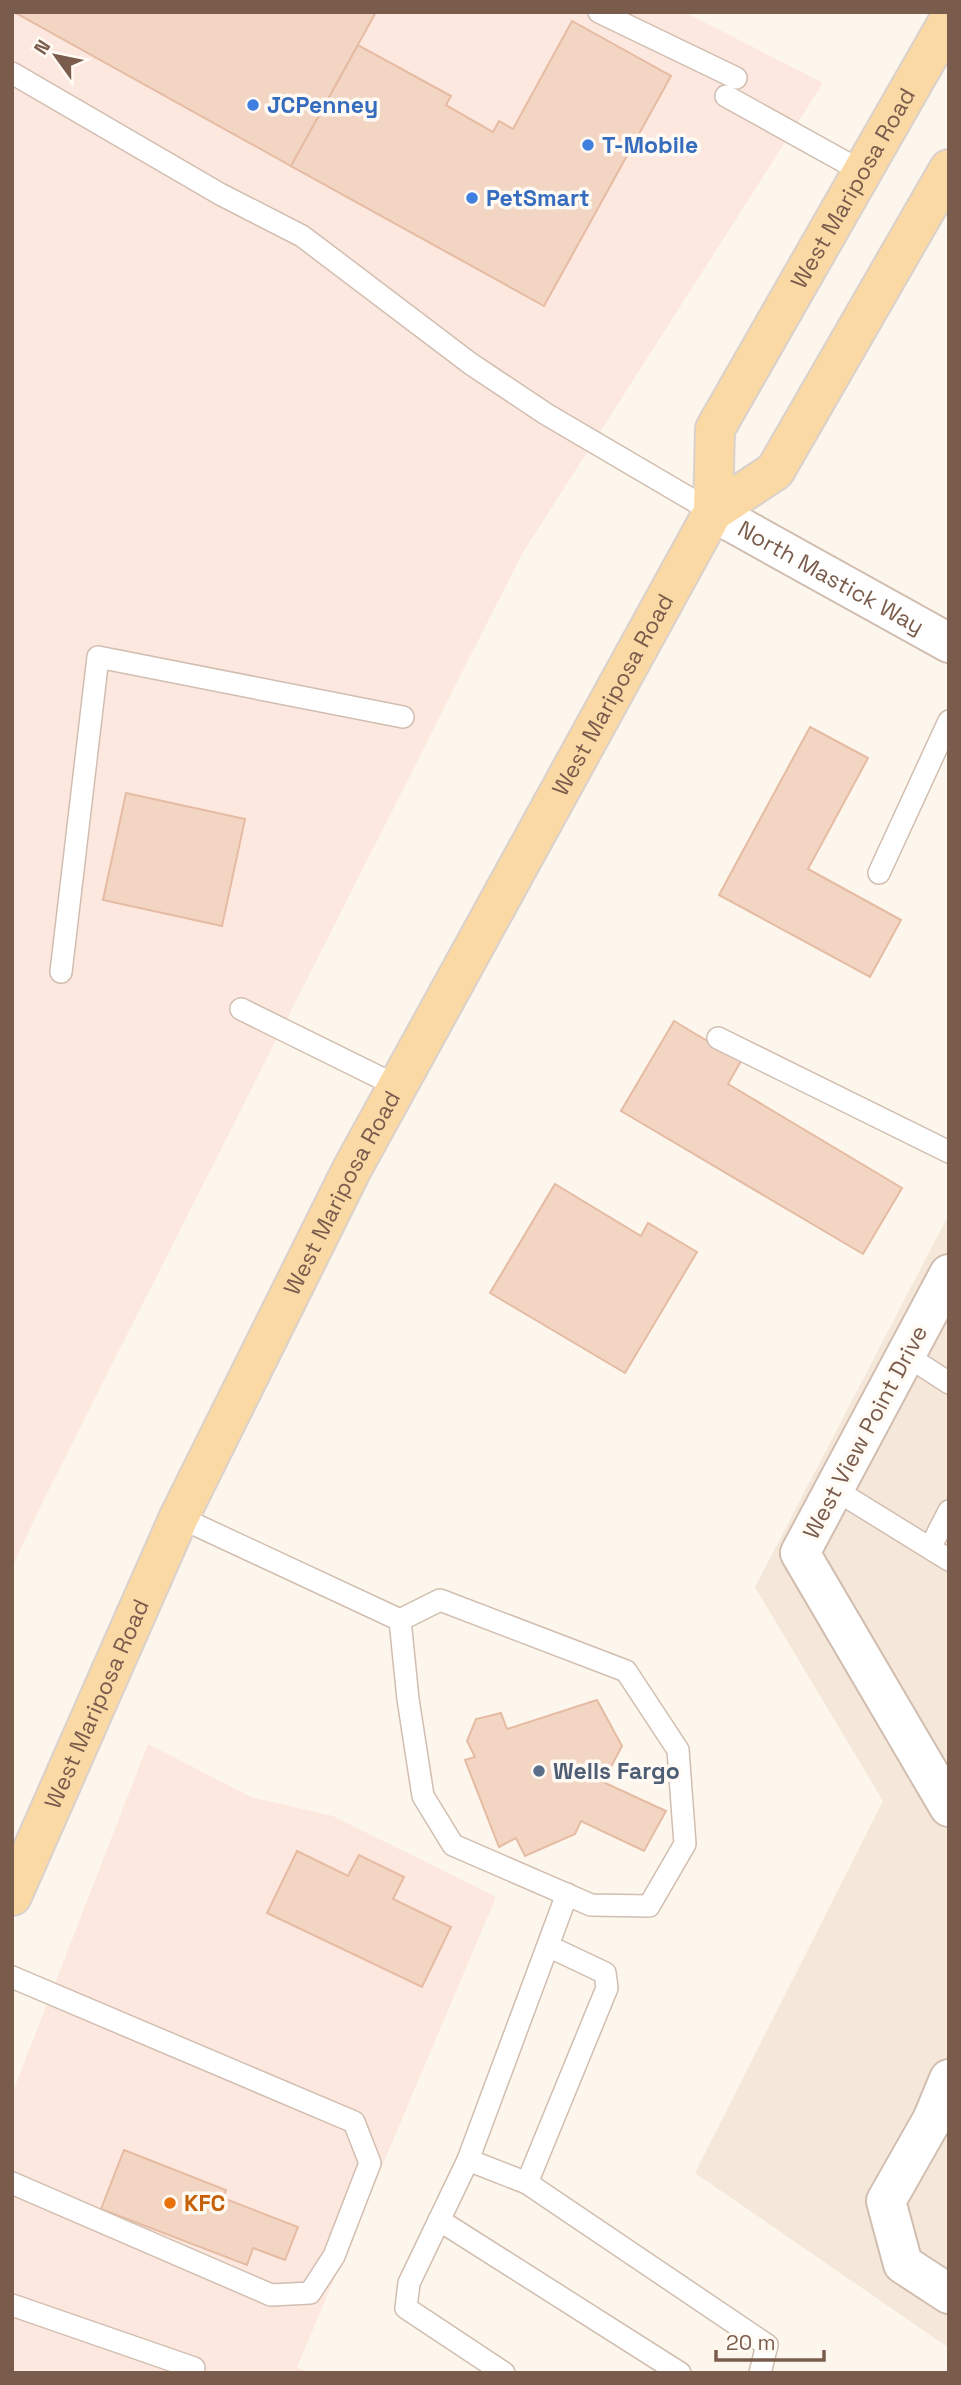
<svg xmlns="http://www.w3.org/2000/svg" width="961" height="2385" font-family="'Space Grotesk',sans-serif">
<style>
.residential{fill:#f5e8da}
.commercial{fill:#fde8e0}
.building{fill:#f3d5c3;stroke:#e6bba3;stroke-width:2}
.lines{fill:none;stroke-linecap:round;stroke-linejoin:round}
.service-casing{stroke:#d1beb0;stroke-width:24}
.minor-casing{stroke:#d1beb0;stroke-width:42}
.tertiary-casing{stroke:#d1beb0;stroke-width:42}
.primary-casing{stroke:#dad1cd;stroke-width:42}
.service{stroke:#fff;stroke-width:21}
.minor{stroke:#fff;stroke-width:38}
.tertiary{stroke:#fff;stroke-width:38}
.primary{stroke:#fbd9a5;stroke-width:38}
.shop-dot{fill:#3f7fe0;stroke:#fffaf3;stroke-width:2.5}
.service-dot{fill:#5c6f8a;stroke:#fffaf3;stroke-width:2.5}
.food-dot{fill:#e8710a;stroke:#fffaf3;stroke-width:2.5}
.labels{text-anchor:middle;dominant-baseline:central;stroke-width:7;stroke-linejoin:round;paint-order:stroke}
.shop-label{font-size:23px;font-weight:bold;fill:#366cbe;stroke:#fffaf3;text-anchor:start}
.street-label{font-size:23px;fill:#7a5c4d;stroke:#fffaf3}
.service-label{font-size:23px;font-weight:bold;fill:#4e5e75;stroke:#fffaf3;text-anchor:start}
.food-label{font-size:23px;font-weight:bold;fill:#c56008;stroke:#fffaf3;text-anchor:start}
</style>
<rect width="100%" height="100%" fill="#fdf6ec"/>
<polygon class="residential" points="949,1214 949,2348 695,2173 883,1801 755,1587"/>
<g class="commercial">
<polygon points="12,12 684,12 823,83 522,554 43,1501 12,1568"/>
<polygon points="148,1744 251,1797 333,1816 496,1897 297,2367 308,2373 12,2373 12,2094"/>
</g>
<g class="building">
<polygon points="14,12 376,12 291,166"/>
<polygon points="572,21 671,76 544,306 291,166 358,45 451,96 446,105 493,132 499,121 513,129"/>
<polygon points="810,727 868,758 808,869 901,920 870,977 719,895"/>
<polygon points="126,793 245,819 222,926 103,900"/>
<polygon points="674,1021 741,1061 728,1084 902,1188 863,1254 621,1111"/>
<polygon points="555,1184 641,1236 648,1223 697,1252 625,1373 490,1293"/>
<polygon points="597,1700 622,1746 603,1782 666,1811 644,1851 581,1821 575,1834 525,1856 516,1838 499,1847 465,1760 475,1757 467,1741 476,1719 501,1713 507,1729"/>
<polygon points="297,1851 348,1876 359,1855 404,1877 393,1899 451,1927 422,1987 267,1913"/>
<polygon points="124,2150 226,2190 223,2198 298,2227 285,2260 253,2248 247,2265 101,2209"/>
</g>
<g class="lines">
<defs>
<g id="service">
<polyline points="599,12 736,78"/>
<polyline points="12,73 220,194 302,236 471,364 546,414 713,512"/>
<polyline points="726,96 861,171"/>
<polyline points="879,873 949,721"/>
<polyline points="61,972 98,657 403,717"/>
<polyline points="241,1009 397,1086"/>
<polyline points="718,1038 949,1152"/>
<polyline points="906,1355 949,1383"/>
<polyline points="834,1489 949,1560"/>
<polyline points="179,1517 400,1620 408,1699 423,1796 453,1845 591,1905 649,1906 685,1844 678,1750 626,1671 440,1600 400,1620"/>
<polyline points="930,1548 949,1511"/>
<polyline points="12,1977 354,2122 370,2163 334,2256 310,2293 271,2295 12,2183"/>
<polyline points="468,2160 527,2183 767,2345 760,2373"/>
<polyline points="527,2183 607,1988 605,1973 548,1946"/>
<polyline points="439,2220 680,2373"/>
<polyline points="12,2305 194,2368 192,2373"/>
<polyline points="504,2373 406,2308 409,2283 468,2160 567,1894"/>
</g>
<g id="minor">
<polyline points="949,1274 800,1553 949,1807"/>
<polyline points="949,2079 932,2120 886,2201 903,2264 949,2294"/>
</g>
<g id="tertiary">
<path id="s1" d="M713 512 949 643"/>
</g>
<g id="primary">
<polyline points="713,512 775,471 949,169"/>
<path id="s2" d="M12 1896 179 1517 352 1169 713 512 715 429 949 20"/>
</g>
</defs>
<use href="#service" class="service-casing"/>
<use href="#minor" class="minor-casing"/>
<use href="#tertiary" class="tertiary-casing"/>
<use href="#primary" class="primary-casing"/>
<use href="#service" class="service"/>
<use href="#minor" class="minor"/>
<use href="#tertiary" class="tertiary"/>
<use href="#primary" class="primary"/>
</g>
<g class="shop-dot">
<circle cx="253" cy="105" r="7"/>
<circle cx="588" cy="145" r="7"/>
<circle cx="472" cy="198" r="7"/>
</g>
<circle class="service-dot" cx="539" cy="1771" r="7"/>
<circle class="food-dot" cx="170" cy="2203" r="7"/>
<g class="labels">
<g class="shop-label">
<text x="267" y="105">JCPenney</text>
<text x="602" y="145">T-Mobile</text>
<text x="486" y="198">PetSmart</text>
</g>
<g class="street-label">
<text stroke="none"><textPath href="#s2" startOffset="1913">West Mariposa Road</textPath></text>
<text stroke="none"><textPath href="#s1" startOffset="135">North Mastick Way</textPath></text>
<text stroke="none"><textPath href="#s2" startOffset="1344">West Mariposa Road</textPath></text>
<text stroke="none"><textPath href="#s2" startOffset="777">West Mariposa Road</textPath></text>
<text transform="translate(865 1432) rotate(-62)">West View Point Drive</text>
<text stroke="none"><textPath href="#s2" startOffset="210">West Mariposa Road</textPath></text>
</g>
<g class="service-label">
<text x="553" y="1771">Wells Fargo</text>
</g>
<g class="food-label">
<text x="184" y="2203">KFC</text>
</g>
</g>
<rect width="961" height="2385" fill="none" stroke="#7a5c4d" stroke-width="28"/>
<g transform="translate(56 56) rotate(303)" stroke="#fffaf3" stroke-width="5" paint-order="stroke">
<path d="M0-5L12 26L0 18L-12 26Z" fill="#7a5c4d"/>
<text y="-10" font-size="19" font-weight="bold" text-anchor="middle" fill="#7a5c4d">N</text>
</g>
<path d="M716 2350v10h108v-10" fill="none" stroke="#7a5c4d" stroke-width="3.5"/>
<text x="726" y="2350" font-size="21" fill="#7a5c4d" stroke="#fffaf3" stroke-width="5" paint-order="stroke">20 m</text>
</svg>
